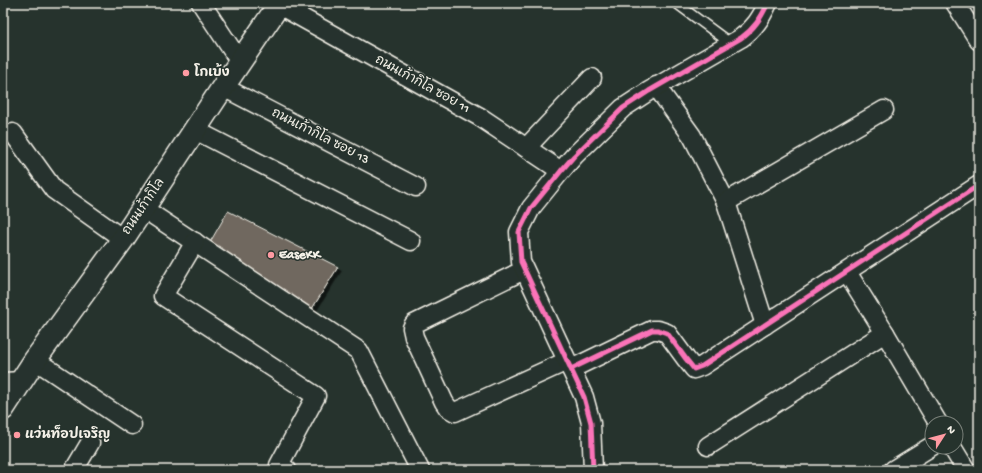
<svg xmlns="http://www.w3.org/2000/svg" width="982" height="473" font-family="'Gochi Hand','Playpen Sans Thai',sans-serif">
<style>
.building{fill:#70685f;stroke:#f4f1e8;filter:url(#shadow)}
.lines{fill:none;stroke-linecap:round;stroke-linejoin:round}
.lane-casing{stroke:#f4f1e8;stroke-width:12}
.street-casing{stroke:#f4f1e8;stroke-width:21}
.secondary-casing{stroke:#f4f1e8;stroke-width:25}
.lane{stroke:#26332d;stroke-width:9}
.street{stroke:#26332d;stroke-width:18}
.secondary{stroke:#26332d;stroke-width:22}
.cycleway-casing{stroke:#26332d;stroke-width:8}
.cycleway{stroke:#fb73b8;stroke-width:5}
.poi-dot{fill:#ff9aa2;stroke:#26332d;stroke-width:1.5}
.labels{text-anchor:middle;dominant-baseline:central;stroke-width:3;stroke-linejoin:round;paint-order:stroke}
.poi-label{font-size:13px;font-weight:bold;fill:#f4f1e8;stroke:#26332d;text-anchor:start}
.street-label{font-size:13px;fill:#f4f1e8;stroke:#26332d}
</style>
<defs>
<filter id="shadow"><feDropShadow dx="3.5" dy="3.5" stdDeviation="0" flood-color="#0009"/></filter>
</defs>
<rect width="100%" height="100%" fill="#26332d"/>
<filter id="ink" filterUnits="userSpaceOnUse"><feTurbulence type="fractalNoise" baseFrequency=".025" numOctaves="2"/><feDisplacementMap in="SourceGraphic" scale="8" xChannelSelector="R" yChannelSelector="G"/><feConvolveMatrix kernelMatrix="1 2 1 2 8 2 1 2 1" color-interpolation-filters="sRGB"/></filter>
<g filter="url(#ink)">
<polygon class="building" points="228,211 338,267 310,312 209,244"/>
<g class="lines">
<defs>
<polyline id="lane" points="676,3 730,43"/>
<g id="street">
<polyline points="201,3 240,62"/>
<polyline points="955,3 979,41"/>
<polyline points="279,5 480,117 561,171"/>
<polyline points="656,86 692,136 726,202 765,325"/>
<polyline points="223,87 416,187"/>
<polyline points="195,130 411,241"/>
<polyline points="13,133 54,190 123,239"/>
<polyline points="526,148 592,78"/>
<polyline points="726,202 884,110"/>
<polyline points="144,209 359,351 420,470"/>
<polyline points="195,242 163,296 316,396 279,465 287,470"/>
<polyline points="524,270 414,324 412,328 414,337 444,402 448,408 455,412 567,361"/>
<polyline points="847,272 885,333 938,423"/>
<polyline points="35,360 132,425"/>
<polyline points="571,369 652,330 658,330 667,333 686,359 694,369 702,366 979,185"/>
<polyline points="3,382 22,381"/>
<polyline points="708,446 885,333"/>
<polyline points="952,447 966,470"/>
<polyline points="74,470 90,443"/>
<path d="M593 470 591 423 584 397 521 262 519 232 531 208 561 171 574 156 623 108 649 91 741 38C754 29 761 18 768 3"/>
<polyline points="893,470 932,446"/>
</g>
<polyline id="secondary" points="3,409 35,360 123,239 223,87 280,3"/>
</defs>
<use href="#lane" class="lane-casing"/>
<use href="#street" class="street-casing"/>
<use href="#secondary" class="secondary-casing"/>
<use href="#lane" class="lane"/>
<use href="#street" class="street"/>
<use href="#secondary" class="secondary"/>
<defs>
<g id="cycleway">
<polyline points="571,369 652,330 658,330 667,333 686,359 694,369 702,366 979,185"/>
<path d="M593 470 591 423 584 397 521 262 519 232 531 208 561 171 574 156 623 108 649 91 741 38C754 29 761 18 768 3"/>
</g>
</defs>
<use href="#cycleway" class="cycleway-casing"/>
<use href="#cycleway" class="cycleway"/>
</g>
</g>
<g class="poi-dot">
<circle cx="186" cy="73" r="4"/>
<circle cx="271" cy="255" r="4"/>
<circle cx="17" cy="435" r="4"/>
</g>
<g class="labels">
<g class="poi-label">
<text x="194" y="73">โกเบ้ง</text>
<text x="279" y="255">EaseKK</text>
<text x="25" y="435">แว่นท็อปเจริญ</text>
</g>
<g class="street-label">
<text transform="translate(422 85) rotate(29)">ถนนเก้ากิโล ซอย 11</text>
<text transform="translate(320 137) rotate(27)">ถนนเก้ากิโล ซอย 13</text>
<text transform="translate(144 207) rotate(-56)">ถนนเก้ากิโล</text>
</g>
</g>
<rect width="982" height="473" fill="none" stroke="#26332d" stroke-width="16"/>
<rect x="8" y="8" width="966" height="457" fill="none" stroke="#f4f1e8" stroke-width="1.5" filter="url(#ink)"/>
<g transform="translate(944 435) rotate(54)"><circle r="19" fill="#26332d" stroke="#787f78"/>
<path d="M0-3L7 15L0 10L-7 15Z" fill="#ff9aa2"/>
<text y="-6" font-size="11" font-weight="bold" text-anchor="middle" fill="#f4f1e8">N</text>
</g>
</svg>
